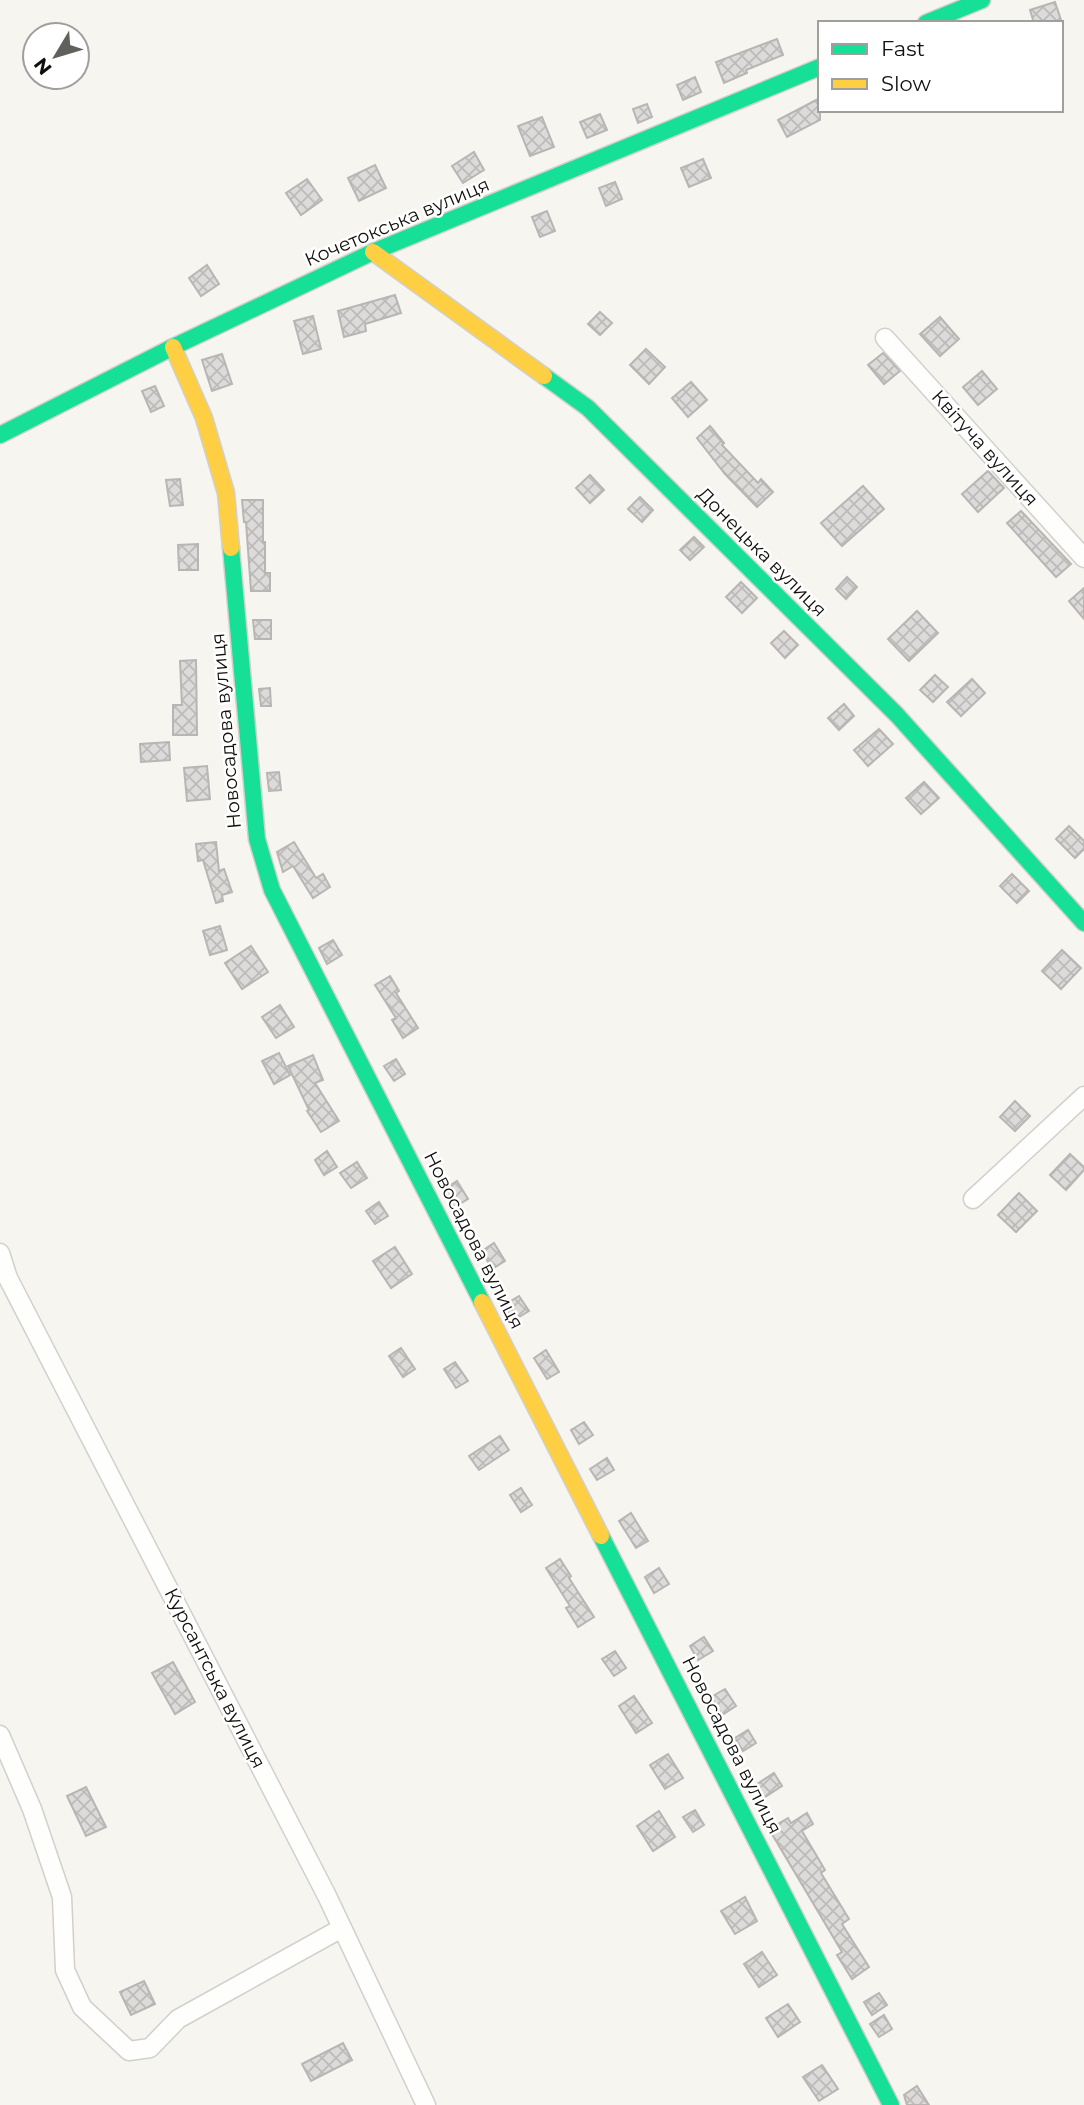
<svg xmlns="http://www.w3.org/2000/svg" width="1084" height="2105" font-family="Montserrat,sans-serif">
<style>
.building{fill:url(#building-cross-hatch);stroke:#b8b5b4;stroke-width:2}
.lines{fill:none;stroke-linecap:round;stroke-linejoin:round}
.street-casing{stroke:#d1d0cc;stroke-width:21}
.fast-casing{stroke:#d1d0cc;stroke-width:19}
.slow-casing{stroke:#d1d0cc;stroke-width:19}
.street{stroke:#fefefd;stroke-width:18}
.fast{stroke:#16e098;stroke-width:16}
.slow{stroke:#ffcf43;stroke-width:16}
.labels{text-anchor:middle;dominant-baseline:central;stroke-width:5;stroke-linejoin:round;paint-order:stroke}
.street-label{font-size:19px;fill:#11100d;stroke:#fff}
</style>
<defs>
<pattern id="building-cross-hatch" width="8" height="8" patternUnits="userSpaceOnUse" patternTransform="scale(1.75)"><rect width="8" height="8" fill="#dddbd9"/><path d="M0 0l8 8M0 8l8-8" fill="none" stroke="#bdbbb9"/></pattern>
</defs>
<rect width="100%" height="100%" fill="#f7f5f0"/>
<g class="building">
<polygon points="1055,2 1062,23 1034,23 1030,10"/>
<polygon points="777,39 783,55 746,70 747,73 724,83 716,62"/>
<polygon points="695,77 701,92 683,100 677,85"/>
<polygon points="820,98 820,120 787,137 778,120"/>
<polygon points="647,104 652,117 638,123 633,109"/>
<polygon points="600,114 607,130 587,138 580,122"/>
<polygon points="542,117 554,147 530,156 518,126"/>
<polygon points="474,152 484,170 463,183 452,166"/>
<polygon points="703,159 711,178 689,187 681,168"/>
<polygon points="375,165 386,188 359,201 348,178"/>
<polygon points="307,179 322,200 301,215 286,193"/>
<polygon points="615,182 622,199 606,206 599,188"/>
<polygon points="547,211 555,231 540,237 532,217"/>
<polygon points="207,265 219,284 201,296 189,278"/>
<polygon points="395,295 401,313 365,324 366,331 344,337 338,311"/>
<polygon points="600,312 612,323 600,335 588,324"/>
<polygon points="313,316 321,349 303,354 294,321"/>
<polygon points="940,317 959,339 940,356 920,334"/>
<polygon points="646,349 665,367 649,384 630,365"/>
<polygon points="883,353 900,371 884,384 868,365"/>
<polygon points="222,354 232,384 212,391 202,360"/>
<polygon points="982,371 997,389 978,405 963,387"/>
<polygon points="691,382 707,400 688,417 672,398"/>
<polygon points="155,386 164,406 151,412 142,391"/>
<polygon points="710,426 724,443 722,445 758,483 761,479 773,492 757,507 725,474 697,438"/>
<polygon points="988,471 1004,488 978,512 962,494"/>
<polygon points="590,475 604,490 590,503 576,488"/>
<polygon points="180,479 183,505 170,506 166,480"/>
<polygon points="863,486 884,509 842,546 821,523"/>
<polygon points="640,497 653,510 642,522 628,509"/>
<polygon points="242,500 263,500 263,542 265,542 265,573 270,573 270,591 251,591 246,522 244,522"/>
<polygon points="1021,511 1071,564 1056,577 1007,523"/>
<polygon points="694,537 704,547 690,560 680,550"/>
<polygon points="198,544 198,570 179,570 178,545"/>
<polygon points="847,577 857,587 846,599 836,589"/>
<polygon points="741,582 757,598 742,613 726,597"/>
<polygon points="1084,588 1084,619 1069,601"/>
<polygon points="917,611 938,633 909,661 888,639"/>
<polygon points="253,620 271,620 271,639 255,639"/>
<polygon points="784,631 798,645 785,658 771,643"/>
<polygon points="196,660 197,735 173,735 173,705 182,705 180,661"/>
<polygon points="935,675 948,687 933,702 920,690"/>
<polygon points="972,679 985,693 961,716 947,702"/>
<polygon points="270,688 271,706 261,706 259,689"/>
<polygon points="844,704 854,716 839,730 828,718"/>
<polygon points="879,729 893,744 868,766 854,750"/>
<polygon points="169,742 170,760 141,762 140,744"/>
<polygon points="207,766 210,799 187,801 184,768"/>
<polygon points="279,772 281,790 269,791 267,773"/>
<polygon points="924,782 939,798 921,814 906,798"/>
<polygon points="1069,826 1084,841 1084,849 1075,858 1056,839"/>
<polygon points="216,842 219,871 224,869 232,892 222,895 223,901 216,903 203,860 198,861 196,844"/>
<polygon points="294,842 316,878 323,874 330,887 313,898 293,866 283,872 277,852"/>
<polygon points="1012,874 1029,891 1017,903 1000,886"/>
<polygon points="220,926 227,950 210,955 203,931"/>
<polygon points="333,940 342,955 327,964 319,948"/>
<polygon points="251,946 268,972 242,989 225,963"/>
<polygon points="1062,950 1081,968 1061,989 1042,971"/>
<polygon points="390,976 399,991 396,993 418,1028 403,1038 392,1020 396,1018 375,985"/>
<polygon points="280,1005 294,1027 276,1038 262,1017"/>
<polygon points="279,1053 290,1075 274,1084 262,1061"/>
<polygon points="313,1055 323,1080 315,1083 339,1121 321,1132 307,1111 309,1110 288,1066"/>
<polygon points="396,1059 405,1074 394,1081 384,1066"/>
<polygon points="1015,1101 1030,1116 1015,1131 1000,1117"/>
<polygon points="327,1151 337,1167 324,1175 315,1160"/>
<polygon points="1070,1154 1084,1167 1084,1170 1066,1190 1050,1175"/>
<polygon points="357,1162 367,1178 351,1188 340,1173"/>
<polygon points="457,1181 468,1199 453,1208 443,1190"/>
<polygon points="1019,1193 1037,1211 1016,1232 998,1215"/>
<polygon points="379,1202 388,1216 375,1224 366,1211"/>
<polygon points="494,1243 505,1261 492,1269 482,1251"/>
<polygon points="395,1247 412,1274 391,1288 373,1261"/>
<polygon points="519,1296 529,1311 514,1320 504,1305"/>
<polygon points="401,1348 415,1369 403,1377 389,1356"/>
<polygon points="546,1350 559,1372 547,1379 534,1358"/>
<polygon points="455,1362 468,1381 456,1388 444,1369"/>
<polygon points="584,1422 593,1435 579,1444 571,1430"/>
<polygon points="500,1436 509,1450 479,1470 469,1456"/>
<polygon points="607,1458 614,1470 597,1480 590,1469"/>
<polygon points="521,1488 532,1505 521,1512 510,1495"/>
<polygon points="631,1513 648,1541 636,1548 619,1521"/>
<polygon points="560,1559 571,1576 569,1578 594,1617 578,1627 566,1608 570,1606 546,1568"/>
<polygon points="659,1568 669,1584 654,1593 645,1577"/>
<polygon points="704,1637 713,1651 698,1660 690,1646"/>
<polygon points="615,1651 626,1668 614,1676 602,1659"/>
<polygon points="173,1662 195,1702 175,1714 152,1673"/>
<polygon points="725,1689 736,1706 722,1715 711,1697"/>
<polygon points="634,1696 652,1723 636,1733 619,1706"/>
<polygon points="748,1730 756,1743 743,1751 735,1738"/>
<polygon points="668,1754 683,1778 665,1789 650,1765"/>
<polygon points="774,1773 782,1786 762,1799 754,1786"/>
<polygon points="86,1787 106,1827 86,1836 67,1796"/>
<polygon points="695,1810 704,1825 693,1832 683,1817"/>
<polygon points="659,1811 675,1837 653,1851 637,1826"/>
<polygon points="807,1813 813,1824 802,1831 825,1870 821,1873 849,1919 842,1924 869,1967 852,1979 837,1955 842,1952 769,1829 788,1818 791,1823"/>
<polygon points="745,1897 757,1921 735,1934 721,1911"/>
<polygon points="762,1952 777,1975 759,1987 744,1964"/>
<polygon points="144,1981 155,2004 131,2015 120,1992"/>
<polygon points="879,1993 887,2005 872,2015 864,2002"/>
<polygon points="788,2004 800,2022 778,2037 766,2018"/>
<polygon points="884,2015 892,2029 879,2037 870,2024"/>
<polygon points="343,2043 352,2060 311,2081 302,2064"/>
<polygon points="822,2065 838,2089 819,2101 803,2077"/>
<polygon points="917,2086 929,2105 907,2105 904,2095"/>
</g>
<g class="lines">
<defs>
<g id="street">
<polyline points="885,338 1084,558"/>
<polyline points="973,1199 1084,1096"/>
<polyline points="0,1253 8,1278 327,1896 426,2105"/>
<polyline points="0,1735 32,1809 62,1897 65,1970 82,2007 129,2051 150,2048 178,2019 342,1928"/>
</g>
<g id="fast">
<polyline points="926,23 982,0"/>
<polyline points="544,376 588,408 897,715 1084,923"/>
<polyline points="0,435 173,347 373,252 820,67"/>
<polyline points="231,548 257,839 272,890 482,1302"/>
<polyline points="601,1536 891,2105"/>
</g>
<g id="slow">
<polyline points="373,252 544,376"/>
<polyline points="173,347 204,418 226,493 231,548"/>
<polyline points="482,1302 601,1536"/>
</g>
</defs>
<use href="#street" class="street-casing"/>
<use href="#fast" class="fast-casing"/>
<use href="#slow" class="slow-casing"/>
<use href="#street" class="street"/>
<use href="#fast" class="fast"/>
<use href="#slow" class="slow"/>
</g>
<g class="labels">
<g class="street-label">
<text transform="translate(397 222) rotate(-23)">Кочетокська вулиця</text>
<text transform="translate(985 448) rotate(48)">Квітуча вулиця</text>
<text transform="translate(762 552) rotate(45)">Донецька вулиця</text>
<text transform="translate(226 731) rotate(-95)">Новосадова вулиця</text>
<text transform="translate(474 1240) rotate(63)">Новосадова вулиця</text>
<text transform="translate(215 1678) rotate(63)">Курсантська вулиця</text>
<text transform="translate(732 1745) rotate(63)">Новосадова вулиця</text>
</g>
</g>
<rect x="818" y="21" width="245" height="91" fill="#ffffff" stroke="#a09f9e" stroke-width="2"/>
<rect x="832" y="44" width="35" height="10" fill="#16e098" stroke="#a09f9e" stroke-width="2"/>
<text x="881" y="56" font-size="21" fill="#11100d">Fast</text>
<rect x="832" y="79" width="35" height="10" fill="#ffcf43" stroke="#a09f9e" stroke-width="2"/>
<text x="881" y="91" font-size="21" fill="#11100d">Slow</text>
<g transform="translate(56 56) rotate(232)"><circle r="33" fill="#ffffff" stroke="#a09f9e" stroke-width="2"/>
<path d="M0-5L12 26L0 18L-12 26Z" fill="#62605c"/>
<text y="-10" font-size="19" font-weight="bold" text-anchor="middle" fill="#11100d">N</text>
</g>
</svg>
